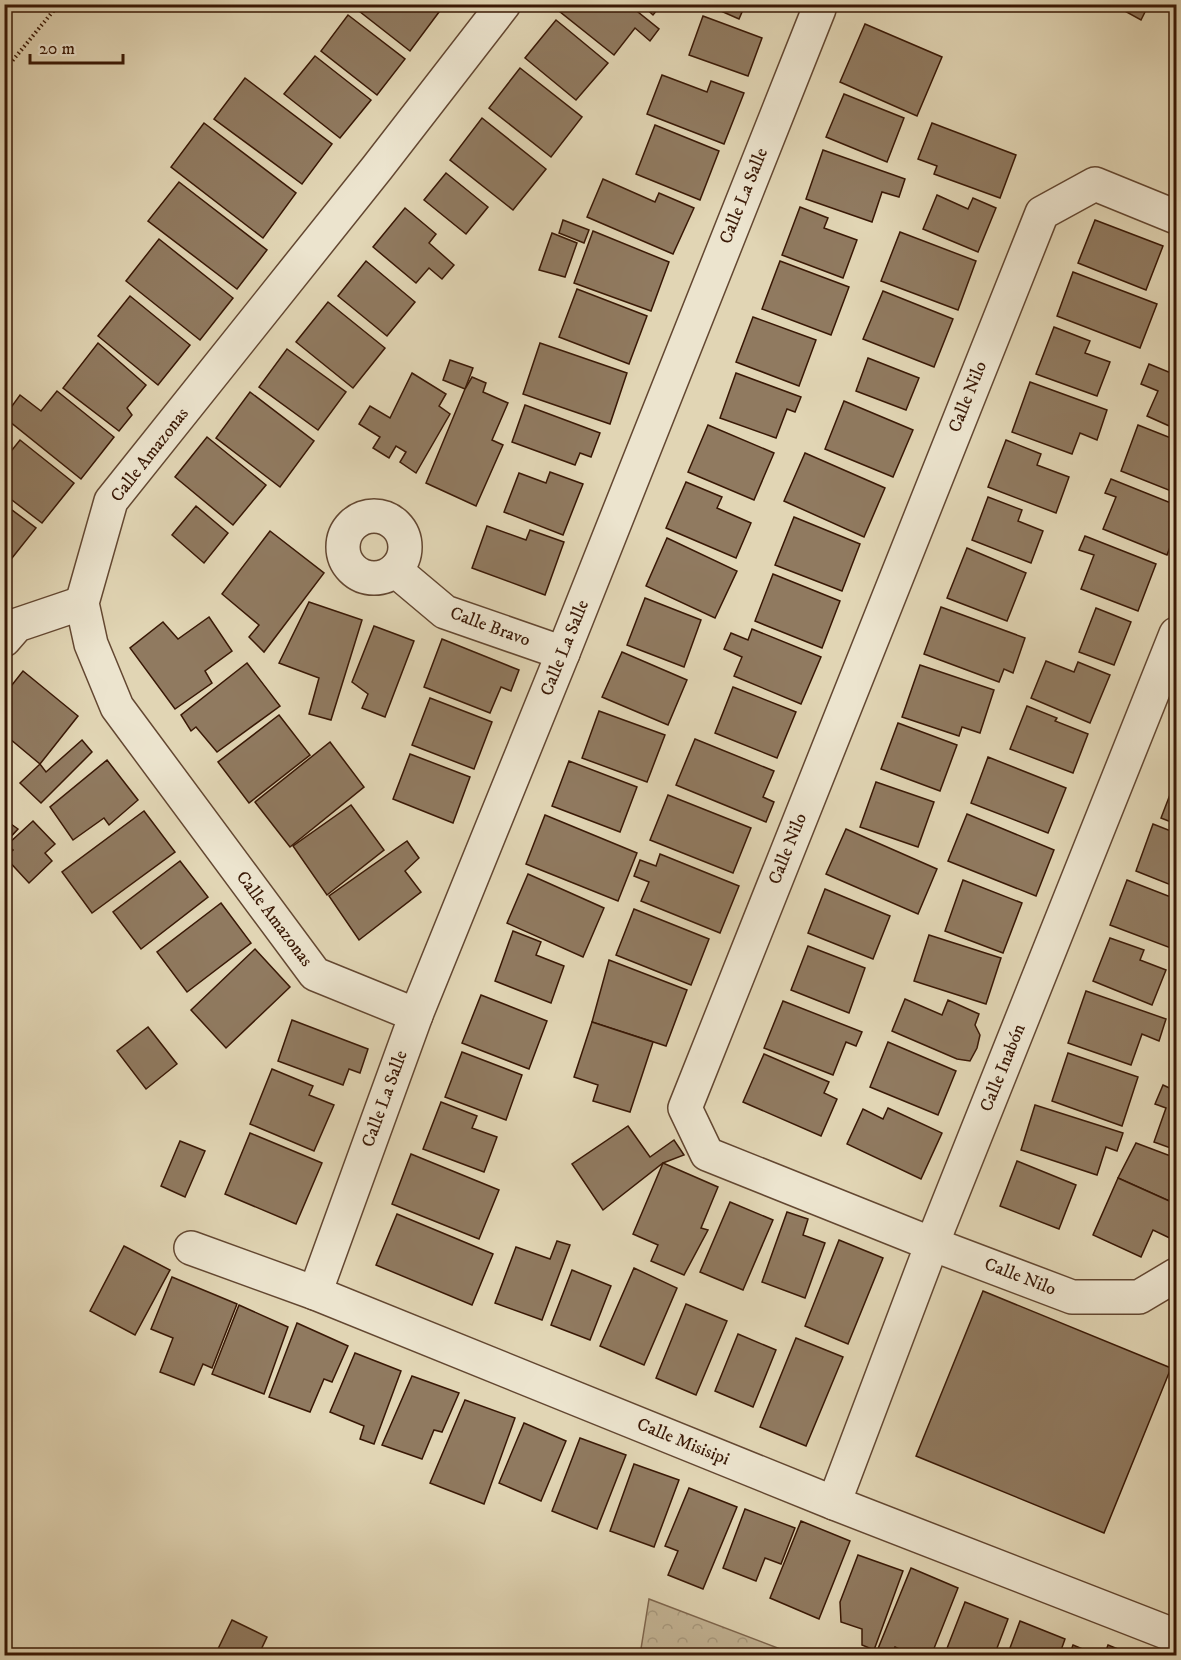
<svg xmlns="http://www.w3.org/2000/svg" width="1181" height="1660" font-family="'IM FELL DW Pica',serif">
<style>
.park{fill:url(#park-crowns);stroke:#7e664e;stroke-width:1.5}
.building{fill:#907a60;stroke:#391805;stroke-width:1.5}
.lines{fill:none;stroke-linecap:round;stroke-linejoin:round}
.street-casing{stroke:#634731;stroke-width:36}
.path{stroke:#391805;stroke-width:4;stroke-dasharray:1.5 3;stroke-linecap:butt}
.street{stroke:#ece4ce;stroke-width:33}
.labels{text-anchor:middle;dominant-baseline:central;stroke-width:5;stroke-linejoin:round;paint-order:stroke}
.street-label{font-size:18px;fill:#391805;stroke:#ece4ce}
</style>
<defs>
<pattern id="park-crowns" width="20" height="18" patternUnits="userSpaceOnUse" patternTransform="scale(1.5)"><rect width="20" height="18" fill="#c4b596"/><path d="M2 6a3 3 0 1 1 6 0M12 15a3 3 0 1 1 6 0" fill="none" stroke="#a99b80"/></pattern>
</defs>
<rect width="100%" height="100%" fill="#e1d5b4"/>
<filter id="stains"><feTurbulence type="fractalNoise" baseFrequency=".00333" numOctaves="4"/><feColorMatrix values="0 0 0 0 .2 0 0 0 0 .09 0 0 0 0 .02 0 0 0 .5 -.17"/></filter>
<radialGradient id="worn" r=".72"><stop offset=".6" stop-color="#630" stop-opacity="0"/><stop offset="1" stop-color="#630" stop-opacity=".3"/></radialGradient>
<polygon class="park" points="649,1599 796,1655 640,1655"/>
<g class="building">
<polygon points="350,4 438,4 442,8 410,51"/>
<polygon points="564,4 628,4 659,29 650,41 635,28 614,55 559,11"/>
<polygon points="641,4 662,4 653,15"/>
<polygon points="705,4 743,4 745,5 739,19"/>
<polygon points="1123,4 1149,4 1141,20 1121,9"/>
<polygon points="348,15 405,59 377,95 321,51"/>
<polygon points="703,16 762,38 748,76 689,55"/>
<polygon points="556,20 608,63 576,100 525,58"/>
<polygon points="865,24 942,57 917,116 840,82"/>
<polygon points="315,56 371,100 340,138 284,94"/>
<polygon points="520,68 582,117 551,157 489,108"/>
<polygon points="662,75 707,92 711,81 744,93 724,144 647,114"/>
<polygon points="245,78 332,144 302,184 214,119"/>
<polygon points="844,94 904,118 887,162 826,137"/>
<polygon points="482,118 546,169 513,210 450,160"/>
<polygon points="204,123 296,193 263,238 171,167"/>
<polygon points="932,123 1016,155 1000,198 934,174 937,166 918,159"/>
<polygon points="655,125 719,151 700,200 636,174"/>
<polygon points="823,150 905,179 899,197 882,192 872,222 806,199"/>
<polygon points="446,173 488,207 466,234 424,200"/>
<polygon points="603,179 655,202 659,193 694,208 673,254 587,217"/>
<polygon points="179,182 267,250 237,289 148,221"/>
<polygon points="937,195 968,209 973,198 996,208 978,252 923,229"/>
<polygon points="800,207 828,218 824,228 857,240 843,278 782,255"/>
<polygon points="405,208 436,234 429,243 454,265 442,279 429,268 416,283 373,247"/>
<polygon points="563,220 589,230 584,243 559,233"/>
<polygon points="1095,220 1163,246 1146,290 1078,263"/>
<polygon points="593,231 669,262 651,311 574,283"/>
<polygon points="900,232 976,261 958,310 881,281"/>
<polygon points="552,233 577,243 565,277 539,270"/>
<polygon points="159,239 233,298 200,340 126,281"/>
<polygon points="366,261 415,302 387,336 338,296"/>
<polygon points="780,261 849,287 831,335 762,309"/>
<polygon points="1073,272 1157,304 1140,348 1057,316"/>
<polygon points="577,289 647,316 629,364 559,337"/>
<polygon points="883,291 953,319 934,367 863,339"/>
<polygon points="130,296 190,345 158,385 98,336"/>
<polygon points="328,302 385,348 353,388 296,342"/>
<polygon points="1176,316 1176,336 1170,334"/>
<polygon points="753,317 816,340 799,386 736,362"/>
<polygon points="1054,327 1090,341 1085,353 1110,362 1097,396 1036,374"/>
<polygon points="98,343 146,385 127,408 132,415 119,431 63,388"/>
<polygon points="540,343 627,373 610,424 523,394"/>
<polygon points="287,349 346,392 318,430 259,387"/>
<polygon points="868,358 919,378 906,410 856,391"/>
<polygon points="450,360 473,368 465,389 443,380"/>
<polygon points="1149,364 1176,375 1176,429 1147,416 1158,391 1141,384"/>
<polygon points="412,373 446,394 439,406 450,414 416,473 400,462 406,452 396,446 389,458 373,448 380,437 359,424 370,406 390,418"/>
<polygon points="736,373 801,397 795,412 787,409 776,438 720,418"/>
<polygon points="472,377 486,383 483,392 508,403 492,440 503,445 476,506 426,483 465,389"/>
<polygon points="1030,382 1107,410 1097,440 1080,433 1072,454 1012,432"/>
<polygon points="57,391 114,437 81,479 4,417 20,395 41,411"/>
<polygon points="250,392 314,441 280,487 216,438"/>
<polygon points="844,401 913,430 893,477 825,449"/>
<polygon points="525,405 600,433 591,457 580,453 575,465 512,442"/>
<polygon points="708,425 774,453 754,500 688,472"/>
<polygon points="1138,425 1176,440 1176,493 1121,471"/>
<polygon points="207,437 266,485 233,525 175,477"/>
<polygon points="20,440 74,483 42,523 4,494 4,460"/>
<polygon points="1006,440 1041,454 1037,465 1069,477 1056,513 988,487"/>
<polygon points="805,453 885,488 864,537 784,501"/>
<polygon points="550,472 583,484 563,535 504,512 519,473 546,483"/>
<polygon points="1111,479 1176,505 1176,531 1167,555 1103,529 1116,497 1105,493"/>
<polygon points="686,482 722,497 717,508 751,523 736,558 666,528"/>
<polygon points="988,497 1022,510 1018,521 1043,531 1031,563 972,540"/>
<polygon points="4,504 36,528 4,568"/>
<polygon points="196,506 228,533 204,563 172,535"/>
<polygon points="794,517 860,544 842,591 775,565"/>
<polygon points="487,526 526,540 530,530 564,542 545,595 472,568"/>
<polygon points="270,531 324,573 264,652 249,637 259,625 222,594"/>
<polygon points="1085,536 1156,564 1138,611 1081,589 1094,555 1079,550"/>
<polygon points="667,538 737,571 715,618 646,586"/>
<polygon points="967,548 1026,573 1007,621 947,598"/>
<polygon points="773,574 840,601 822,648 755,621"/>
<polygon points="645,598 701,620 684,667 627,645"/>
<polygon points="309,602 362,620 331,720 309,714 319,678 279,663"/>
<polygon points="941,607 1025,638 1013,673 1004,669 999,682 924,654"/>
<polygon points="1096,608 1131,622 1114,665 1079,652"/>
<polygon points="209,617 232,651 205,671 212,683 175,709 130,648 163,622 178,639"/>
<polygon points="374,626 414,641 385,717 362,708 368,694 352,682"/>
<polygon points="752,629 821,657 801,704 734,676 742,657 724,649 731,633 748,640"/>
<polygon points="442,639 519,670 511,691 501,687 490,713 424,687"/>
<polygon points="622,652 687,680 668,725 602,697"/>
<polygon points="1046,661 1074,672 1078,662 1110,675 1090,723 1031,698"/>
<polygon points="247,663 280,706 217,752 196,727 191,731 181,715"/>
<polygon points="920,665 994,690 980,733 962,727 959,736 902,717"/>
<polygon points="23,671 78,716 40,764 4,734 4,695"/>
<polygon points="733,687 796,712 777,758 715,733"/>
<polygon points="430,698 492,722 474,769 412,745"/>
<polygon points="1027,706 1057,718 1055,721 1088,734 1073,773 1010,749"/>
<polygon points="599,711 665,735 647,782 582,758"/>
<polygon points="279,715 310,755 249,803 218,762"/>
<polygon points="898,723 957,745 940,791 881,769"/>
<polygon points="695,739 774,771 763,797 774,802 766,822 676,785"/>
<polygon points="82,740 92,752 41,803 20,783 40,764 46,772"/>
<polygon points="330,742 364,787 290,847 255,802"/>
<polygon points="410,754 470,777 453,823 393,799"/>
<polygon points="988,757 1066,788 1048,833 971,803"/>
<polygon points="107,760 138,800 109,825 104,818 73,840 50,807"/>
<polygon points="569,761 637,787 620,832 552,806"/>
<polygon points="1176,779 1176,824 1161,818"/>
<polygon points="876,782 934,802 918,847 860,827"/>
<polygon points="668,795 751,828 733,873 650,840"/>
<polygon points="351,805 384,850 327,895 293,846"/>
<polygon points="144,811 175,852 92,913 62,872"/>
<polygon points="967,814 1054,850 1036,896 948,861"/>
<polygon points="545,815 637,853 618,901 526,864"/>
<polygon points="4,819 18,829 4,844"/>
<polygon points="33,821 55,844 45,853 52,861 29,883 5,857 13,850 7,845"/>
<polygon points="1153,824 1176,833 1176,887 1136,871"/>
<polygon points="846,829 937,869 918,914 826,874"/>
<polygon points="407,841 419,858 405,871 421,892 359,940 329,896"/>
<polygon points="660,854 739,886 720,933 641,901 649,882 634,876 640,860 656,866"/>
<polygon points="180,861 208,897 141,949 113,912"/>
<polygon points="528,874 604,908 583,957 507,923"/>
<polygon points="963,880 1022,903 1003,953 945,931"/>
<polygon points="1127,880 1176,899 1176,950 1110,925"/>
<polygon points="825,889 890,916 873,959 808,933"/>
<polygon points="221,903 251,943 187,992 157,952"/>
<polygon points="634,909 709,939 691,985 616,955"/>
<polygon points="513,931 541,942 536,955 564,966 551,1003 495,981"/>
<polygon points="929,935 1001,958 986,1004 914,981"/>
<polygon points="1110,938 1144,950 1140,960 1166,970 1152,1005 1093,981"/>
<polygon points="808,946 865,968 849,1013 791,990"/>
<polygon points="255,949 290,987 226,1048 191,1010"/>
<polygon points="609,960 687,990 666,1046 592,1022"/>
<polygon points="1086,991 1166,1019 1159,1041 1142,1034 1131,1065 1068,1043"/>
<polygon points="481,995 547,1021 529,1069 462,1043"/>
<polygon points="905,999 942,1015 948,1000 979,1014 975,1025 980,1035 977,1048 970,1061 957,1059 892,1031"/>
<polygon points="783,1001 862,1032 856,1046 846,1042 833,1075 764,1048"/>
<polygon points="292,1020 368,1049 360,1073 349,1069 343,1085 278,1061"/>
<polygon points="592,1022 653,1042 630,1112 593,1101 598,1085 574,1077"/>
<polygon points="148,1027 177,1064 146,1089 117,1051"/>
<polygon points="888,1042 956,1071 938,1115 870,1087"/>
<polygon points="462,1052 522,1075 506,1120 445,1097"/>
<polygon points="1068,1053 1138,1077 1122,1126 1052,1101"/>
<polygon points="764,1054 829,1082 824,1093 837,1099 821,1136 743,1102"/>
<polygon points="272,1069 313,1086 309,1095 334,1105 314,1151 250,1124"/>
<polygon points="1163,1085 1176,1091 1176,1150 1154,1142 1166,1108 1155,1104"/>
<polygon points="441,1102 477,1116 472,1128 497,1137 484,1172 423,1149"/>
<polygon points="1035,1105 1123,1133 1117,1151 1106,1147 1097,1175 1021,1150"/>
<polygon points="888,1108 942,1133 921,1179 847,1144 863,1109 883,1119"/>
<polygon points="628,1126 650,1157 674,1140 684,1155 663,1163 603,1210 572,1164"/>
<polygon points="250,1133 322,1163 296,1224 225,1194"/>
<polygon points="180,1141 205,1151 185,1197 161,1186"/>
<polygon points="1136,1143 1176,1158 1176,1204 1118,1178"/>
<polygon points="411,1154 499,1190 479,1239 392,1204"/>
<polygon points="1017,1161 1076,1185 1059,1229 1000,1206"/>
<polygon points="663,1163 718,1187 701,1228 708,1230 684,1275 651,1261 658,1245 633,1234"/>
<polygon points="1118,1178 1176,1204 1176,1241 1153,1230 1141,1257 1093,1235"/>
<polygon points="730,1202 773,1220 743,1290 700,1272"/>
<polygon points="787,1212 808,1219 803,1235 825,1243 805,1298 762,1282"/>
<polygon points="397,1214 493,1254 472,1305 376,1265"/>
<polygon points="839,1240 883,1258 848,1344 805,1326"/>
<polygon points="557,1241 570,1245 542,1320 495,1303 516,1247 550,1259"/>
<polygon points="124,1246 170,1270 135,1335 90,1311"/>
<polygon points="634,1268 677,1288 644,1365 600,1346"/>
<polygon points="572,1270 611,1286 590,1340 551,1325"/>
<polygon points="172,1277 237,1304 212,1368 203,1364 194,1385 160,1372 173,1338 151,1329"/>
<polygon points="983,1291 1171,1368 1104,1533 916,1456"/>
<polygon points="686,1304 727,1321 696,1395 656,1378"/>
<polygon points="239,1305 288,1327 264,1394 212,1374"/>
<polygon points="297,1323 348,1346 332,1382 324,1379 310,1412 269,1397"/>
<polygon points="738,1334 776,1350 753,1407 715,1391"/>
<polygon points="796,1338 843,1357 806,1446 760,1427"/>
<polygon points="355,1353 401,1371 374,1444 360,1439 364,1426 330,1412"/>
<polygon points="412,1376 459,1393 442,1432 434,1430 422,1459 382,1445"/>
<polygon points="465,1400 515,1418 484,1504 430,1483"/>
<polygon points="524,1423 566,1441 541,1501 499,1483"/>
<polygon points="580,1438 626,1455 597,1529 552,1511"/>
<polygon points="634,1464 679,1480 654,1547 610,1531"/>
<polygon points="689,1488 737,1507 703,1589 668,1575 678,1551 665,1546"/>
<polygon points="745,1509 795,1528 781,1564 765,1558 756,1581 723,1568"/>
<polygon points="801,1521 850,1541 819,1619 770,1598"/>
<polygon points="858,1555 903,1571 874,1650 862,1645 862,1629 841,1622 840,1602"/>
<polygon points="911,1568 958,1588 931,1656 915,1656 895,1647 891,1656 875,1656"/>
<polygon points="965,1602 1008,1619 994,1656 944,1656"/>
<polygon points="232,1620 267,1637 258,1656 220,1656 216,1653"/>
<polygon points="1020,1621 1065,1639 1059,1656 1007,1656"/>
<polygon points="1073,1645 1099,1656 1069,1656"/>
<polygon points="1108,1645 1135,1656 1104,1656"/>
</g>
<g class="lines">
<defs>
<g id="street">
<polyline points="1176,217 1095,184 1042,213 685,1108 707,1154 932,1244 1072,1297 1139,1297 1176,1275"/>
<circle cx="374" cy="547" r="31"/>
<polyline points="395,570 445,612 563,653"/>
<polyline points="4,640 17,625 82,603"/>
<polyline points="416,1015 315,974 117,707 91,644 82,603 111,501 377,168 504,4"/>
<polyline points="191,1248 315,1293 834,1503 1176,1636"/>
<polyline points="315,1293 416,1015 563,653 819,9 817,4"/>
<polyline points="834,1503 932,1244 1176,634"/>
</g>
</defs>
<use href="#street" class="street-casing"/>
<polyline class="path" points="4,71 59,4"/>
<use href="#street" class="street"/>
</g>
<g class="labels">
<g class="street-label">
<text transform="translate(744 196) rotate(-68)">Calle La Salle</text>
<text transform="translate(968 397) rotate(-68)">Calle Nilo</text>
<text transform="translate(150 455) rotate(-52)">Calle Amazonas</text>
<text transform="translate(490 627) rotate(20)">Calle Bravo</text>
<text transform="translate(565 648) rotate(-68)">Calle La Salle</text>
<text transform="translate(788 849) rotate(-68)">Calle Nilo</text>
<text transform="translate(274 919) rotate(53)">Calle Amazonas</text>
<text transform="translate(1003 1068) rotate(-68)">Calle Inabón</text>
<text transform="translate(385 1099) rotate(-70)">Calle La Salle</text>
<text transform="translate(1020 1277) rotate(21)">Calle Nilo</text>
<text transform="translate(683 1442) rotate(22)">Calle Misisipi</text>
</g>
</g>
<rect width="1181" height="1660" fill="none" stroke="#e1d5b4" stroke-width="24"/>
<rect x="6" y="6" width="1169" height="1648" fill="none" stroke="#391805" stroke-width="3"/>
<rect x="12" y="12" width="1157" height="1636" fill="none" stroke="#391805" stroke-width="1.5"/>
<path d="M30 54v9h93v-9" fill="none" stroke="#391805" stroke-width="3"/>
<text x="39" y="54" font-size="18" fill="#391805" stroke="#ece4ce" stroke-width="4.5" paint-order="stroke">20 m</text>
<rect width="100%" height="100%" filter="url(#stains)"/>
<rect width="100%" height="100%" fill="url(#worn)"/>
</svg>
